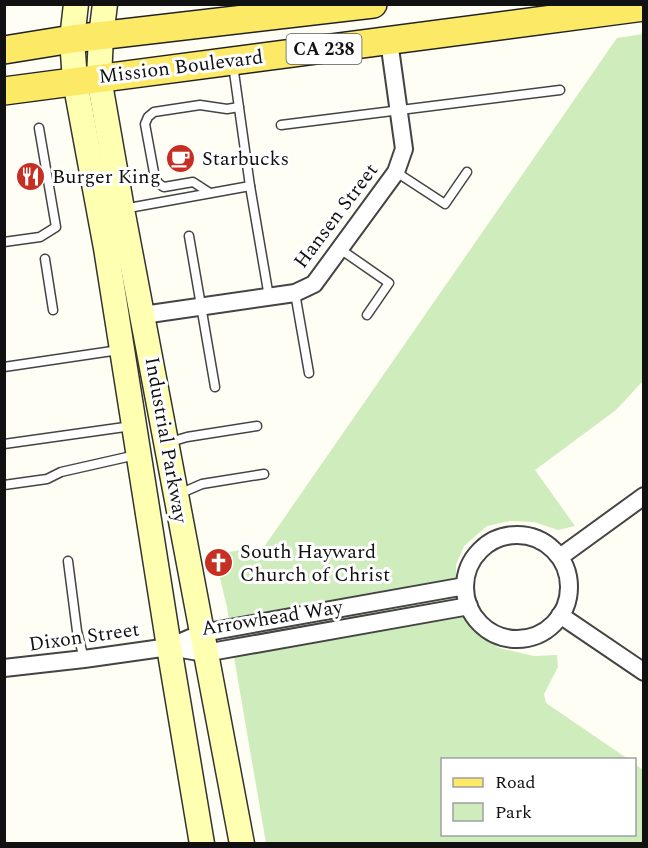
<svg xmlns="http://www.w3.org/2000/svg" width="648" height="848" font-family="Spectral,serif">
<style>
.green{fill:#cfecbc}
.lines{fill:none;stroke-linecap:round;stroke-linejoin:round}
.service-casing{stroke:#444;stroke-width:11}
.minor-casing{stroke:#444;stroke-width:20}
.secondary-casing{stroke:#333;stroke-width:27}
.primary-casing{stroke:#222;stroke-width:30}
.service{stroke:#fff;stroke-width:8}
.minor{stroke:#fff;stroke-width:16}
.secondary{stroke:#feffb0;stroke-width:24}
.primary{stroke:#fcea67;stroke-width:27}
.labels{text-anchor:middle;dominant-baseline:central;stroke-width:6;stroke-linejoin:round;paint-order:stroke}
.shield{fill:#fff;stroke:#585858;stroke-width:1.5}
.shield-label{font-size:18px;font-weight:bold;fill:#111}
.street-label{font-size:20px;fill:#111;stroke:#fff}
.poi-label{font-size:20px;fill:#111;stroke:#fff;text-anchor:start}
</style>
<rect width="100%" height="100%" fill="#fffef5"/>
<polygon class="green" points="643,34 643,381 616,410 535,470 575,526 558,530 534,522 510,521 487,526 464,546 456,565 456,603 473,630 499,648 534,656 557,655 558,667 544,694 546,703 628,759 442,760 442,834 634,834 635,764 643,770 643,843 266,843 235,663 227,607 214,554 264,547 617,38"/>
<g class="lines">
<defs>
<g id="service">
<polyline points="281,125 560,90"/>
<polyline points="396,172 445,204 467,172"/>
<polyline points="250,186 269,297"/>
<polyline points="210,193 193,182 164,187 159,184 155,178 145,124 148,117 154,112 200,105 227,109 239,107"/>
<polyline points="123,209 250,186 233,65"/>
<polyline points="189,236 215,387"/>
<polyline points="4,242 40,237 56,227 39,128"/>
<polyline points="340,249 389,283 367,315"/>
<polyline points="45,259 53,310"/>
<polyline points="295,293 309,373"/>
<polyline points="4,367 119,350"/>
<polyline points="167,443 187,437 257,426"/>
<polyline points="4,444 132,426"/>
<polyline points="4,485 47,479 61,472 136,455"/>
<polyline points="179,494 202,484 264,474"/>
<polyline points="68,561 77,631 84,659"/>
</g>
<g id="minor">
<polyline points="143,315 295,293 314,284 396,172 404,149 389,41"/>
<circle cx="517" cy="587" r="52"/>
<polyline points="560,557 644,496"/>
<polyline points="560,615 644,672"/>
<polyline points="169,647 205,653 469,606"/>
<polyline points="4,668 84,659 169,647 202,633 465,586"/>
</g>
<g id="secondary">
<polyline points="76,4 72,39 75,81 106,248 169,647 202,844"/>
<polyline points="105,4 101,36 99,78 122,209 242,844"/>
</g>
<g id="primary">
<polyline points="4,50 72,39 373,4"/>
<polyline points="4,91 644,7"/>
</g>
</defs>
<use href="#service" class="service-casing"/>
<use href="#minor" class="minor-casing"/>
<use href="#secondary" class="secondary-casing"/>
<use href="#primary" class="primary-casing"/>
<use href="#service" class="service"/>
<use href="#minor" class="minor"/>
<use href="#secondary" class="secondary"/>
<use href="#primary" class="primary"/>
</g>
<defs>
<symbol id="cafe-disc" viewBox="-11 -11 22 22"><circle r="9.5" fill="#c72f22" stroke="#fff"/><path d="M-5.5-4.5H6V0H3Q3 3.5 0 3.5H-2.5Q-5.5 3.5-5.5 0ZM3-3.2v2h1.7v-2ZM-6 4.5H4V6H-6Z" fill="#fff"/></symbol>
<symbol id="restaurant-disc" viewBox="-11 -11 22 22"><circle r="9.5" fill="#c72f22" stroke="#fff"/><path d="M-5-6h1v4h1v-4h1v4h1v-4h1v5L-1.5 .5V6h-2V.5L-5-1ZM5-6V6H3V1.5H1.5Q1.5-4 5-6Z" fill="#fff"/></symbol>
<symbol id="church-disc" viewBox="-11 -11 22 22"><circle r="9.5" fill="#c72f22" stroke="#fff"/><path d="M-1.2-6h2.4v3.5h3.3v2.4h-3.3V6h-2.4V-.1h-3.3v-2.4h3.3Z" fill="#fff"/></symbol>
</defs>
<g fill-rule="evenodd">
<use href="#cafe-disc" x="164" y="142" width="33" height="33"/>
<use href="#restaurant-disc" x="14" y="160" width="33" height="33"/>
<use href="#church-disc" x="202" y="546" width="33" height="33"/>
</g>
<g class="labels">
<rect class="shield" x="286.5" y="34" width="75" height="30" rx="4.5"/>
<g class="shield-label">
<text x="324" y="49">CA 238</text>
</g>
<g class="street-label">
<text transform="translate(181 67) rotate(-7)">Mission Boulevard</text>
<text transform="translate(336 216) rotate(-53)">Hansen Street</text>
<text transform="translate(166 440) rotate(80)">Industrial Parkway</text>
<text transform="translate(272 618) rotate(-9)">Arrowhead Way</text>
<text transform="translate(84 637) rotate(-8)">Dixon Street</text>
</g>
<g class="poi-label">
<text x="202" y="159">Starbucks</text>
<text x="52" y="177">Burger King</text>
<text x="240" y="552">South Hayward<tspan x="240" dy="23">Church of Christ</tspan></text>
</g>
</g>
<rect width="648" height="848" fill="none" stroke="#111111" stroke-width="12"/>
<rect x="441" y="758" width="195" height="78" fill="#ffffff" stroke="#a0a0a0" stroke-width="1.5"/>
<rect x="453" y="778" width="30" height="9" fill="#fcea67" stroke="#a0a0a0" stroke-width="1.5"/>
<text x="495" y="788" font-size="18" fill="#111111">Road</text>
<rect x="453" y="803" width="30" height="18" fill="#cfecbc" stroke="#a0a0a0" stroke-width="1.5"/>
<text x="495" y="818" font-size="18" fill="#111111">Park</text>
</svg>
